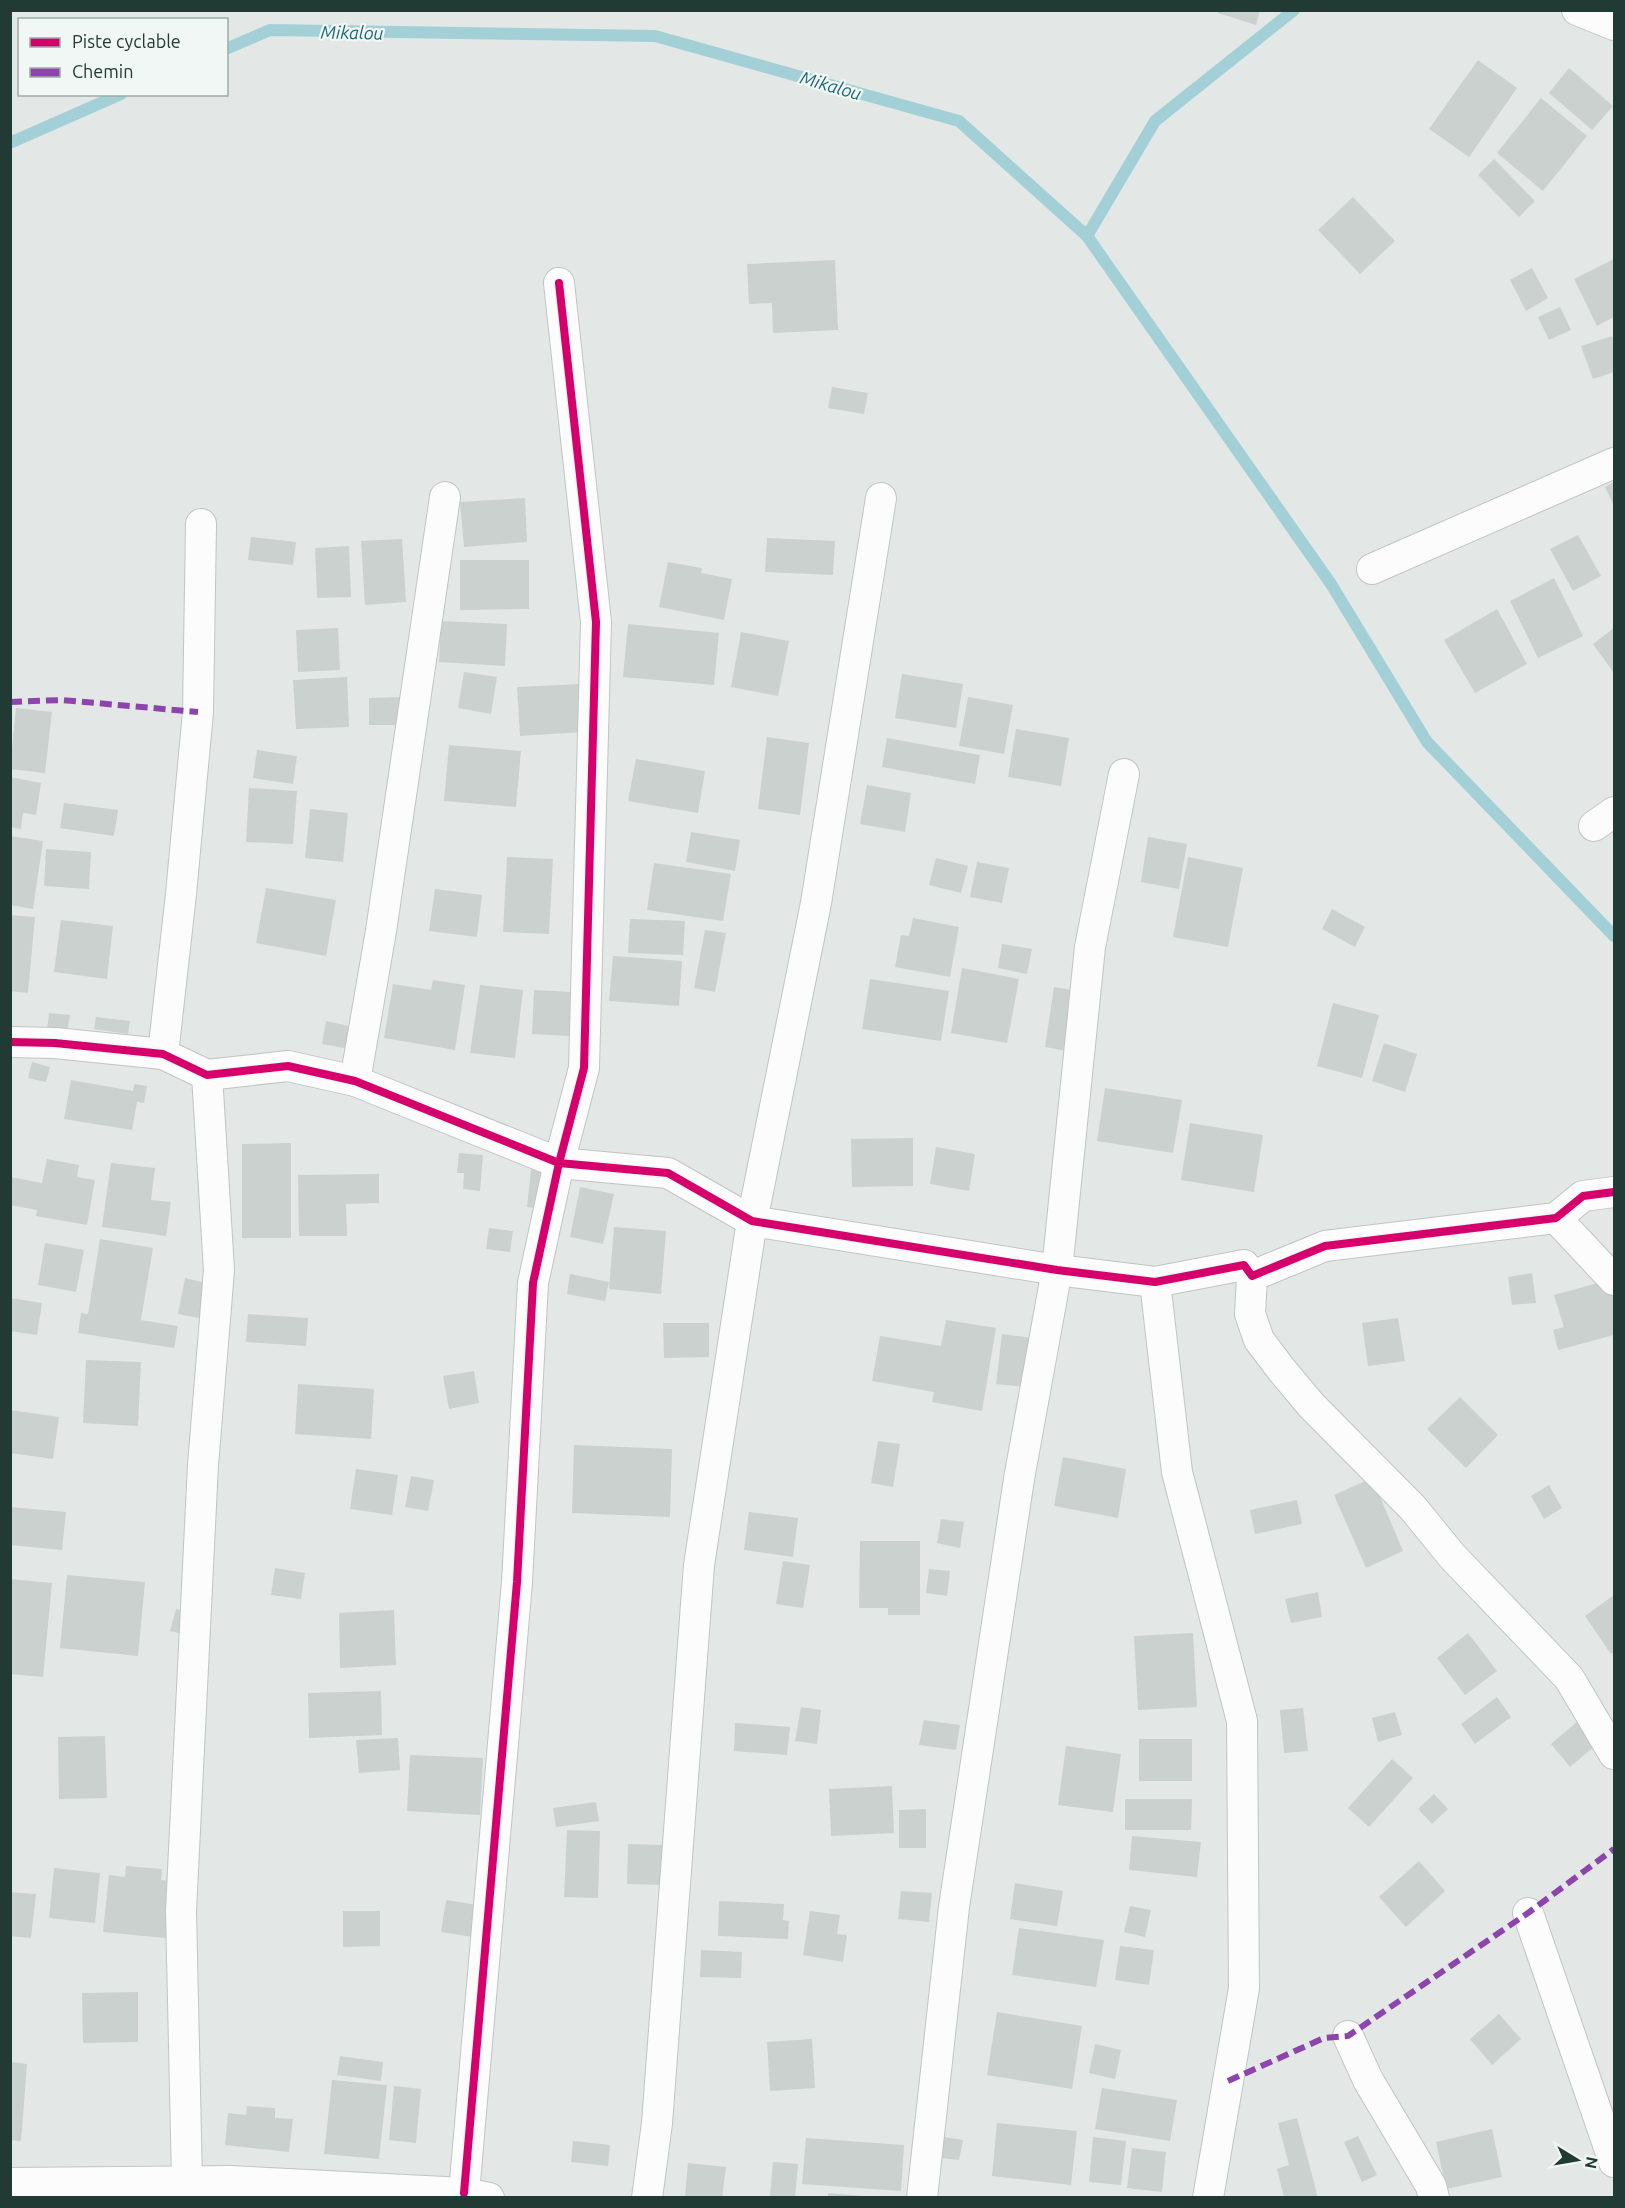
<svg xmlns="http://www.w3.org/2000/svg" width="1625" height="2208" font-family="Ubuntu,sans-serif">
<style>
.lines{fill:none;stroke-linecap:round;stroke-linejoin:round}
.stream{stroke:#a3d0d7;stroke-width:12}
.building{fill:#cbd1cf}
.minor-casing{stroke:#c0c5c3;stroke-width:32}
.minor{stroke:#fbfcfb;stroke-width:30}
.quiet{stroke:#8e44ad;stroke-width:6;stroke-dasharray:12 6;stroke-linecap:butt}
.cycleway-casing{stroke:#f0f7f4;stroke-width:11}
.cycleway{stroke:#d6006c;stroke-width:8}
.labels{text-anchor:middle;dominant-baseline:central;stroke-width:4.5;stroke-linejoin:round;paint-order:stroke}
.water-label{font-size:18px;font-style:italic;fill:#1c6776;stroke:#f0f7f4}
</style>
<rect width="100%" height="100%" fill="#e3e8e6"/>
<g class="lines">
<g class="stream">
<polyline points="226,49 270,30 655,36 959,121 1087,236 1155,121 1294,10"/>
<polyline points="10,140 12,142 121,94"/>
<polyline points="1087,236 1331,584 1427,742 1614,936"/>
</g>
</g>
<g class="building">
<polygon points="1219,10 1260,10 1256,25 1218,13"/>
<polygon points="1478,60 1517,88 1469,157 1429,129"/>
<polygon points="1569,68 1613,106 1592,130 1549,93"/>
<polygon points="1541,98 1587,136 1543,191 1497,153"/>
<polygon points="1494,159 1535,201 1519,217 1478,175"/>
<polygon points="1353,197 1395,241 1360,274 1318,230"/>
<polygon points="1614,259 1614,317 1597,326 1574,279"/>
<polygon points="835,260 838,330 773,333 772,303 749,304 747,264"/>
<polygon points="1532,268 1548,298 1526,311 1510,280"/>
<polygon points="1560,307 1571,330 1549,340 1538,317"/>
<polygon points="1612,336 1614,343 1614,372 1593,379 1581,346"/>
<polygon points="832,387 868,393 864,414 828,408"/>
<polygon points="1614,482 1614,506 1605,487"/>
<polygon points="525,498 527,542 464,547 460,502"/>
<polygon points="1578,535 1601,576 1573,591 1550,549"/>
<polygon points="251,537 296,542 293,565 248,560"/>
<polygon points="767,538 835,541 833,575 765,572"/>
<polygon points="402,539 406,602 365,605 361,541"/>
<polygon points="349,546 351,597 317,598 315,548"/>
<polygon points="460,560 529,560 529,609 460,610"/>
<polygon points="668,562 702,568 701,573 732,579 724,620 659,607"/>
<polygon points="1554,578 1583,636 1538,658 1510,601"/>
<polygon points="1497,609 1527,664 1475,693 1444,640"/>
<polygon points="441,621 507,624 505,666 439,662"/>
<polygon points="628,624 719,633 714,685 623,677"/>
<polygon points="338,628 340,670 298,672 296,630"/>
<polygon points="1614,628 1614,673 1593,644"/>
<polygon points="741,632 789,641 778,696 731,687"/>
<polygon points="464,672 497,677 491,714 458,708"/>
<polygon points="902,674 963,684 956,728 895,718"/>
<polygon points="347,677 349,727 296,729 293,680"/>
<polygon points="581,684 583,732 520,736 517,687"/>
<polygon points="402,697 403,725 369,725 369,698"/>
<polygon points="968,697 1013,705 1004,754 959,746"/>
<polygon points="16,708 52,712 45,773 10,769"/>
<polygon points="1016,729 1069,738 1061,786 1008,777"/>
<polygon points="767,737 809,743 800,815 758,809"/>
<polygon points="887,738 980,755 975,784 882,767"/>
<polygon points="449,745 521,751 516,807 444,801"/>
<polygon points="257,750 297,756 293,784 253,778"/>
<polygon points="636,759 705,771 698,813 628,801"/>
<polygon points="10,777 41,783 36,815 23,813 21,829 10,827"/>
<polygon points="867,785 911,793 905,832 860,824"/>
<polygon points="249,788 297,791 293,844 246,842"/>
<polygon points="64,803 118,810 114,836 60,828"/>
<polygon points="310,809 348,813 343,862 305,858"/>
<polygon points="691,832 740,840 735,871 686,862"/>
<polygon points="10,836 43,841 33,909 10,905"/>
<polygon points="1148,837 1187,844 1179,889 1141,882"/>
<polygon points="46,849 91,852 89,889 44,886"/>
<polygon points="507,857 553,859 549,934 503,932"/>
<polygon points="1188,857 1243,868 1228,947 1173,937"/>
<polygon points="936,858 968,866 961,893 929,885"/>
<polygon points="977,862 1009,868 1002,903 970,897"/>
<polygon points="654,863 731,874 723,921 647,910"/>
<polygon points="266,888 336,900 326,956 256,943"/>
<polygon points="435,889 482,895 477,937 429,931"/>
<polygon points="1332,909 1365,927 1355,947 1322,929"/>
<polygon points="10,915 35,917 28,993 10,991"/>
<polygon points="913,918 959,927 950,977 895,967 901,935 909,936"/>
<polygon points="630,919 685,921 683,955 628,953"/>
<polygon points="61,920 113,926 107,979 54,972"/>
<polygon points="705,930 726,933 715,992 694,988"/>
<polygon points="1002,944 1032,949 1027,974 998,968"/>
<polygon points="613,956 682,961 679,1006 609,1001"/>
<polygon points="962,968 1019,979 1007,1043 951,1033"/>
<polygon points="870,979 949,991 941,1041 862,1029"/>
<polygon points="433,980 465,985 455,1050 384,1038 393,984 431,990"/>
<polygon points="480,985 523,990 515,1058 470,1053"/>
<polygon points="1054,987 1082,992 1072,1052 1045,1047"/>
<polygon points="534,990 572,992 569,1036 532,1034"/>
<polygon points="1333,1003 1379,1015 1362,1078 1317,1066"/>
<polygon points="49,1013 70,1015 67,1033 47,1031"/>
<polygon points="96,1017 130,1021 128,1034 94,1029"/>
<polygon points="326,1021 359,1028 355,1050 322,1044"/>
<polygon points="1384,1043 1417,1054 1405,1092 1372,1081"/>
<polygon points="32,1062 50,1067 46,1082 28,1078"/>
<polygon points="71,1080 133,1091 134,1084 147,1086 144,1103 137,1102 132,1130 64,1119"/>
<polygon points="1105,1088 1182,1100 1173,1153 1097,1141"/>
<polygon points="1190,1123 1263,1135 1254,1192 1181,1180"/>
<polygon points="913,1138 913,1186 852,1187 851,1139"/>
<polygon points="291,1143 291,1238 242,1238 242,1144"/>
<polygon points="936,1147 975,1154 969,1191 930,1184"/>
<polygon points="459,1153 483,1155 480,1191 463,1189 464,1173 457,1173"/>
<polygon points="47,1159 79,1165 77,1177 95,1180 87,1225 36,1216 37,1210 10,1205 10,1177 42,1183"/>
<polygon points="111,1163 155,1168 151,1200 171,1202 166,1236 102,1227"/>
<polygon points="531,1169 548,1170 544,1209 527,1207"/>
<polygon points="379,1174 379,1203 346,1204 347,1236 299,1236 298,1175"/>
<polygon points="580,1187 614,1194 603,1244 570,1237"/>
<polygon points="614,1227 666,1231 661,1294 609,1289"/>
<polygon points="489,1228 513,1231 510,1252 486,1249"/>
<polygon points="100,1239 153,1248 141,1320 178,1326 174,1348 78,1333 81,1313 88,1314"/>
<polygon points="45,1243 84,1250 76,1292 38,1285"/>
<polygon points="1532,1273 1536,1303 1512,1305 1508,1277"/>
<polygon points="570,1274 609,1282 605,1301 567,1294"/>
<polygon points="185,1278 211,1284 204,1319 178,1314"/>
<polygon points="1609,1280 1614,1299 1614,1335 1558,1350 1553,1330 1564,1327 1554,1295"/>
<polygon points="10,1298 42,1303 37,1335 10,1331"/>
<polygon points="248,1314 308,1318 306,1346 246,1342"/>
<polygon points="1398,1318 1405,1361 1368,1366 1362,1323"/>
<polygon points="946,1320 996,1328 982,1411 932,1402 934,1392 872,1381 880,1336 941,1346"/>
<polygon points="663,1323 709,1323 709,1357 664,1358"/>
<polygon points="1002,1334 1032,1338 1027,1387 996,1384"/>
<polygon points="86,1360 141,1362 138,1426 83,1423"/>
<polygon points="474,1371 479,1403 449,1409 443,1376"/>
<polygon points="298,1384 374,1389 371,1439 295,1434"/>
<polygon points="1460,1397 1498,1435 1466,1468 1427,1429"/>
<polygon points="10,1410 59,1417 53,1459 10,1453"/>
<polygon points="878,1441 900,1444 893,1487 871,1483"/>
<polygon points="574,1445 672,1449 670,1517 572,1513"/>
<polygon points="1063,1457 1126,1469 1118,1518 1054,1506"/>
<polygon points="356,1469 398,1475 392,1515 350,1509"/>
<polygon points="411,1476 434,1480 428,1511 405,1507"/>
<polygon points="1372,1478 1403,1551 1366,1568 1334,1495"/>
<polygon points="1549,1485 1562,1508 1544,1519 1531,1496"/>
<polygon points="1297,1500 1302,1524 1255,1534 1250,1510"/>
<polygon points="10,1507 66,1512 62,1550 10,1545"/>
<polygon points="749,1512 798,1518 793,1557 744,1550"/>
<polygon points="941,1519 964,1522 960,1548 937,1543"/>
<polygon points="860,1541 920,1541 920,1615 888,1615 888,1608 859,1608"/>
<polygon points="783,1561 810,1565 803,1608 776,1604"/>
<polygon points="275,1568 305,1573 301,1599 271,1595"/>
<polygon points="929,1569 950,1571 947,1596 926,1593"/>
<polygon points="67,1575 145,1582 138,1656 60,1648"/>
<polygon points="10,1579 52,1583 43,1677 10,1674"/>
<polygon points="1318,1592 1322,1617 1291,1623 1285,1599"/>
<polygon points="1614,1595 1614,1652 1611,1654 1585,1616"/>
<polygon points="176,1609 192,1613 187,1635 170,1631"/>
<polygon points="394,1610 396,1665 340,1668 339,1613"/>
<polygon points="1193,1633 1197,1707 1138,1710 1134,1636"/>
<polygon points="1468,1633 1497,1671 1465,1695 1437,1658"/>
<polygon points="381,1691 382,1735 309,1738 308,1693"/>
<polygon points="1497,1697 1511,1717 1475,1744 1461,1724"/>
<polygon points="801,1707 821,1710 817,1744 795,1741"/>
<polygon points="1303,1708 1308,1751 1284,1753 1280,1710"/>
<polygon points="1395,1712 1402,1735 1378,1742 1372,1718"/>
<polygon points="924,1720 960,1725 956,1750 919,1745"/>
<polygon points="1579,1720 1598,1743 1570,1767 1551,1744"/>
<polygon points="735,1723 790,1727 787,1755 734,1751"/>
<polygon points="105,1736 107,1798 59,1799 58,1737"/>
<polygon points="398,1738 400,1770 359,1773 356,1740"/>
<rect x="1139" y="1739" width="53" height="42"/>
<polygon points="1066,1746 1121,1754 1113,1812 1058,1805"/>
<polygon points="410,1755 483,1758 480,1815 407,1811"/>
<polygon points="1392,1759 1413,1778 1369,1827 1348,1808"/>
<polygon points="892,1786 894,1833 831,1836 829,1789"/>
<polygon points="1434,1794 1448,1809 1432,1824 1418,1809"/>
<polygon points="1125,1799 1192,1799 1191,1830 1125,1830"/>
<polygon points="596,1802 599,1821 556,1827 553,1808"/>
<polygon points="926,1809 926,1848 899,1848 899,1810"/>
<polygon points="567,1830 600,1831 598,1898 564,1897"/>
<polygon points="1132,1836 1201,1842 1197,1877 1129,1870"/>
<polygon points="628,1844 663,1845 661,1885 627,1884"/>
<polygon points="1419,1861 1445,1891 1406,1927 1379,1897"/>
<polygon points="126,1866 162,1869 161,1880 180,1882 175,1939 103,1932 109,1875 125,1877"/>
<polygon points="54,1868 100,1873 95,1923 49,1918"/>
<polygon points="1015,1883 1063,1891 1057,1926 1010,1919"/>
<polygon points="901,1891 932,1893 929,1922 898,1919"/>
<polygon points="10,1892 36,1894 31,1938 10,1936"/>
<polygon points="446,1900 484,1906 479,1938 441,1932"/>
<polygon points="719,1901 784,1904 783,1920 789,1921 788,1939 718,1936"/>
<polygon points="1130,1906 1151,1910 1145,1937 1124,1932"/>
<polygon points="343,1911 380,1911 380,1946 343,1947"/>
<polygon points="810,1911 840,1915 837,1934 847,1935 843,1962 803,1955"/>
<polygon points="1019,1928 1104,1940 1096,1987 1012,1975"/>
<polygon points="1120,1946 1154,1950 1149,1985 1115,1980"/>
<polygon points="701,1950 742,1952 741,1978 700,1977"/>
<polygon points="138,1992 138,2042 83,2043 82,1993"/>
<polygon points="997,2012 1082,2026 1072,2089 987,2075"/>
<polygon points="1499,2014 1521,2039 1492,2065 1470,2039"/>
<polygon points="812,2039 815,2088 770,2091 767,2042"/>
<polygon points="1095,2044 1121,2050 1115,2079 1089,2073"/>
<polygon points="340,2056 383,2062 381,2081 337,2075"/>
<polygon points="10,2062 27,2064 21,2141 10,2140"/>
<polygon points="332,2080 387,2085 379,2159 324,2154"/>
<polygon points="394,2086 421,2089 416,2143 389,2140"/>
<polygon points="1102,2088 1177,2100 1170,2141 1095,2129"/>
<polygon points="247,2106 275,2108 275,2118 293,2119 289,2152 225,2145 228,2113 246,2115"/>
<polygon points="1297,2118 1318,2198 1284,2198 1277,2169 1289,2165 1278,2123"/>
<polygon points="997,2123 1077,2131 1071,2185 992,2176"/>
<polygon points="1492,2129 1502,2177 1446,2189 1436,2142"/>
<polygon points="1358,2136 1377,2175 1362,2182 1344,2142"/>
<polygon points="944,2137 963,2140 959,2160 941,2158"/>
<polygon points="1093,2137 1126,2141 1121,2185 1089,2182"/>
<polygon points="806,2138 904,2145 901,2191 802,2184"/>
<polygon points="573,2141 610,2145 608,2166 571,2162"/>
<polygon points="1132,2148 1166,2152 1162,2192 1127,2188"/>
<polygon points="773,2162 798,2164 795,2198 770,2198"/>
<polygon points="688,2163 726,2167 722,2198 685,2196"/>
<polygon points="828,2193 863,2196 863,2198 828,2198"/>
</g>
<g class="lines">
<defs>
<g id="minor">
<polyline points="1577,10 1614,25"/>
<polyline points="1372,569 1614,463"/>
<polyline points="1594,826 1614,812"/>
<polyline points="10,1042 55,1043 163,1054 207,1075 288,1066 355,1081 559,1163 668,1173 752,1221 1057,1270 1155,1282 1244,1265 1252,1276 1325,1246 1556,1218 1583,1196 1614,1192"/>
<polyline points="163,1054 181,894 198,712 201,524"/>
<polyline points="355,1081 381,931 445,497"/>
<polyline points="1556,1218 1614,1280"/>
<polyline points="1252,1276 1250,1314 1259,1340 1281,1369 1311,1405 1413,1508 1452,1556 1569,1678 1614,1754"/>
<polyline points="1155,1282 1177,1472 1242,1721 1244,1988 1208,2198"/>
<polyline points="1528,1913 1614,2162"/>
<polyline points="1348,2036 1368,2080 1431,2186 1434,2198"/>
<polyline points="187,2181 181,1911 203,1465 219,1270 207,1075"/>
<polyline points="10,2183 230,2181 464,2193 489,2198"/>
<polyline points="464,2193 517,1582 533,1283 559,1163 584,1068 596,622 559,283"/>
<polyline points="647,2198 657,2123 699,1565 752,1221 816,903 881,498"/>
<polyline points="922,2198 954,1907 1019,1479 1057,1270 1090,947 1124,774"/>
</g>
</defs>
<use href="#minor" class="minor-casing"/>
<use href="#minor" class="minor"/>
<g class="quiet">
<polyline points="10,702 62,700 198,712"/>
<polyline points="1228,2081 1324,2038 1348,2036 1528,1913 1614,1849"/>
</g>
<defs>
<g id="cycleway">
<polyline points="10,1042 55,1043 163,1054 207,1075 288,1066 355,1081 559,1163 668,1173 752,1221 1057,1270 1155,1282 1244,1265 1252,1276 1325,1246 1556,1218 1583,1196 1614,1192"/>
<polyline points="464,2193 517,1582 533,1283 559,1163 584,1068 596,622 559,283"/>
</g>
</defs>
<use href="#cycleway" class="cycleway-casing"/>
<use href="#cycleway" class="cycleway"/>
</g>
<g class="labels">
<g class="water-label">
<text transform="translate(352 32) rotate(1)">Mikalou</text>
<text transform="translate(831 85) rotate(16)">Mikalou</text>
</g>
</g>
<rect width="1625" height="2208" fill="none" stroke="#213b34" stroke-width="24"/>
<rect x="18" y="18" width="210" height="78" fill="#f0f7f4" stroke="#9daca7" stroke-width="1.5"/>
<rect x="30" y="38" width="30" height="9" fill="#d6006c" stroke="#9daca7" stroke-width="1.5"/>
<text x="72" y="48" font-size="18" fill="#213b34">Piste cyclable</text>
<rect x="30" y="68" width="30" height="9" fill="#8e44ad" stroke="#9daca7" stroke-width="1.5"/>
<text x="72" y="78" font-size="18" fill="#213b34">Chemin</text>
<g transform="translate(1577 2160) rotate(101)" stroke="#f0f7f4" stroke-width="4.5" paint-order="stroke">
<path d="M0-4.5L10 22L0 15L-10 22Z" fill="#213b34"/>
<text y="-9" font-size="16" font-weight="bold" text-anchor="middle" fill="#213b34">N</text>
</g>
</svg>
